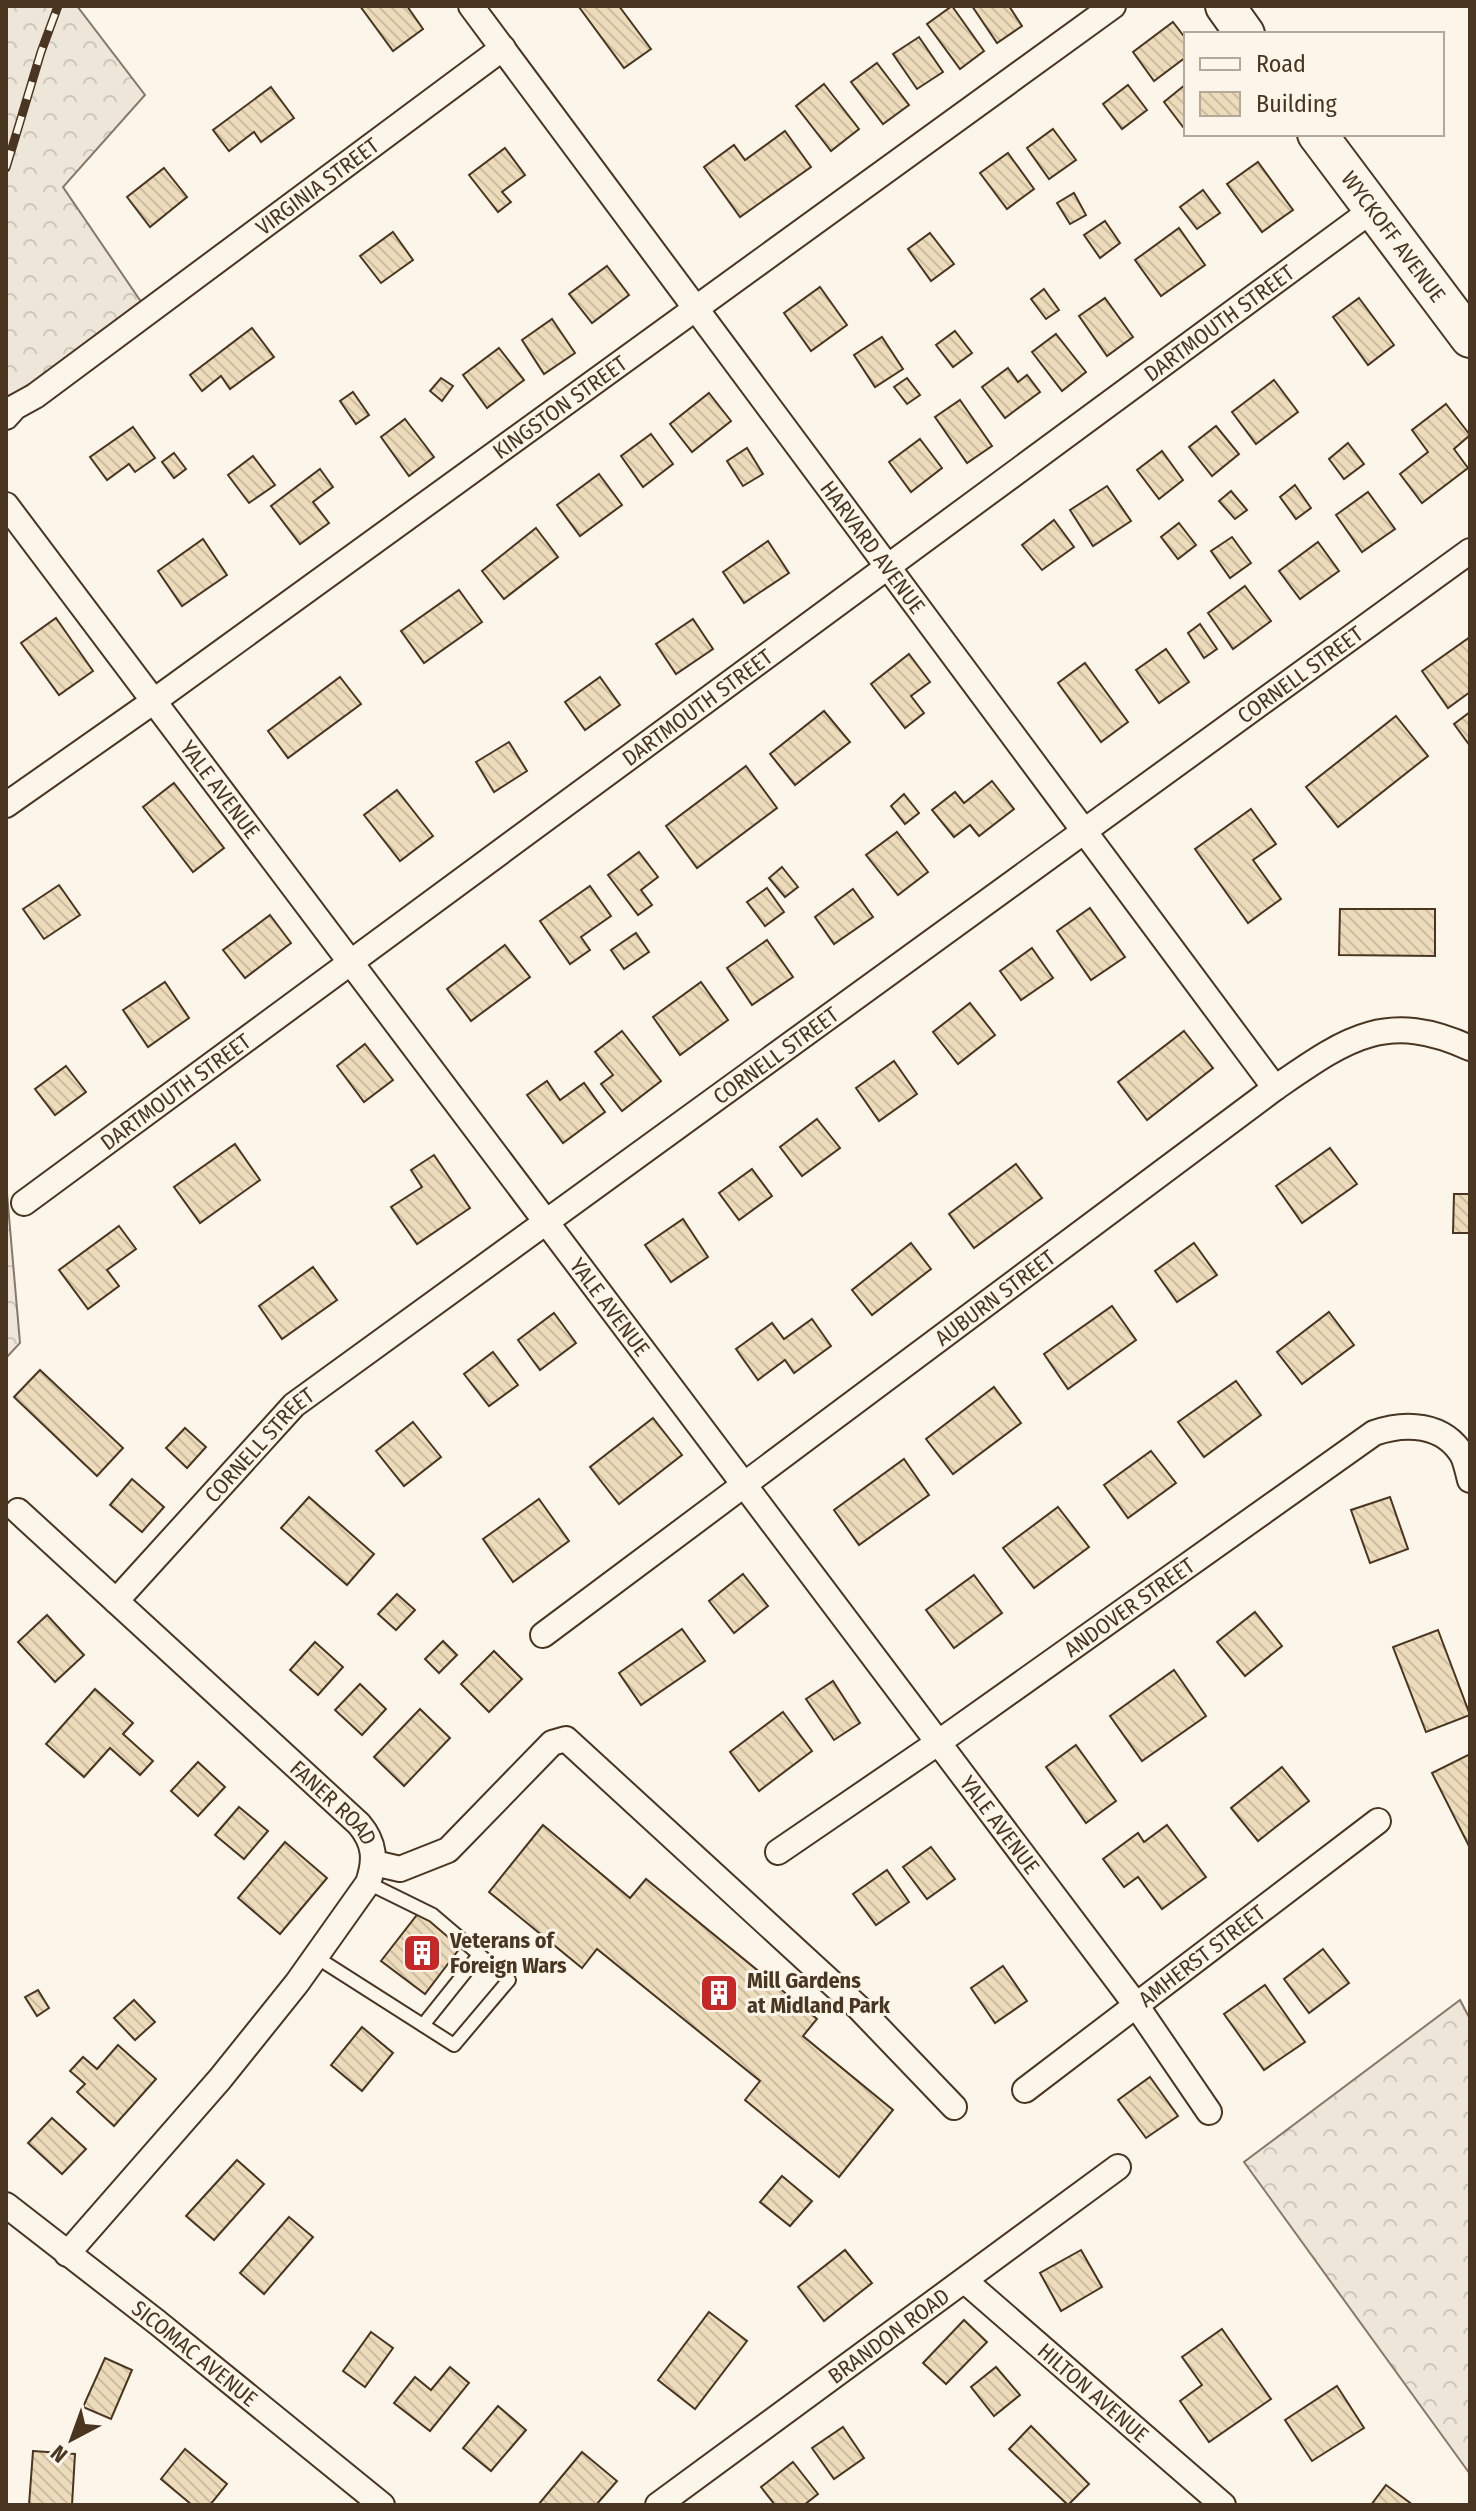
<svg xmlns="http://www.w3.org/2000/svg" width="1476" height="2511" font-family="'Fira Sans Condensed',sans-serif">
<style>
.forest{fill:url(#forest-crowns);stroke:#887966;stroke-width:2}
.building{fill:url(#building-back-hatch);stroke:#4a3520;stroke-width:2}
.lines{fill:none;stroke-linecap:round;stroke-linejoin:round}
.lane-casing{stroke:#4a3520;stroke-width:16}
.street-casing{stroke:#4a3520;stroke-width:28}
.primary-casing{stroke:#4a3520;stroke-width:42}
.lane{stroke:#fbf6e9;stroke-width:12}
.street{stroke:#fbf6e9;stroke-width:24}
.primary{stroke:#fbf6e9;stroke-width:38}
.rail-casing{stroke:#4a3520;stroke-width:9}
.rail{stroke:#fbf6e9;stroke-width:6;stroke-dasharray:18;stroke-linecap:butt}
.labels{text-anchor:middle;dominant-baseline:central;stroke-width:6;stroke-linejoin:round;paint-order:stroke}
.street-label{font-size:22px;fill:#4a3520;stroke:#fbf6e9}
.poi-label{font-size:22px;font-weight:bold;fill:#4a3520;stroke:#fbf6e9;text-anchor:start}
</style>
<defs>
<pattern id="forest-crowns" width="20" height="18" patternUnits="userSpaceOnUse" patternTransform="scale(2)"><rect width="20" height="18" fill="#ede6d9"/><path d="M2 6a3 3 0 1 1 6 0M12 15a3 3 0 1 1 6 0" fill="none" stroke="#cdc6ba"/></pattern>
<pattern id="building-back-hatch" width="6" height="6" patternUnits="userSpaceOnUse" patternTransform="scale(2)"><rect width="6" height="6" fill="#ecdcbc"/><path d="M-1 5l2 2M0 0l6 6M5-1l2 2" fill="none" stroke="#ccbda1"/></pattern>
</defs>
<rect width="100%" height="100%" fill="#fbf6e9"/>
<g class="forest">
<polygon points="6,6 77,6 145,95 63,187 148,312 6,417"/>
<polygon points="6,1182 20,1343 6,1358"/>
<polygon points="1460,2000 1470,2019 1470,2474 1244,2162"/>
</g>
<g class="building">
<polygon points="360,6 407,6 423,29 393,51"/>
<polygon points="619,6 651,49 624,68 579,7"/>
<polygon points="952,6 984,51 960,69 927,24"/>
<polygon points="972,6 1009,6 1022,26 997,43"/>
<polygon points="1173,22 1186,39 1186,57 1154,81 1133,52"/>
<polygon points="919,37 943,72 917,89 893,54"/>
<polygon points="877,63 909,105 883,124 851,82"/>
<polygon points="824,84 859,129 831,151 796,106"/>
<polygon points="1186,84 1186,125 1183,127 1164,102"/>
<polygon points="1128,85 1147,110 1122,129 1103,104"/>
<polygon points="271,87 294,118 261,142 254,132 229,151 213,130"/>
<polygon points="1053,129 1076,160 1049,179 1027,148"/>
<polygon points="785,131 811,167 740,217 704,167 734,145 745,160"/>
<polygon points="505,148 525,175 502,192 511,202 498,212 469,175"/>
<polygon points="1008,153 1034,189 1007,209 980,173"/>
<polygon points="1258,162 1293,210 1262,232 1227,184"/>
<polygon points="164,168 187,197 150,227 127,197"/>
<polygon points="1203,190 1220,213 1197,229 1180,207"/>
<polygon points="1074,193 1086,215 1070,224 1057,203"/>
<polygon points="1105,221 1120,243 1100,258 1084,235"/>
<polygon points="1179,228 1205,265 1161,296 1135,260"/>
<polygon points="393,232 413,260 381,283 360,256"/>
<polygon points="930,233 954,264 931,281 908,249"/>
<polygon points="607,266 629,295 592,323 569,294"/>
<polygon points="820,287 847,325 811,351 784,313"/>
<polygon points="1044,289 1059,310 1046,319 1031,299"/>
<polygon points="1105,298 1133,337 1107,356 1079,316"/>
<polygon points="1359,298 1394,345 1368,365 1333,317"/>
<polygon points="552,319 575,353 544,374 522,340"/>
<polygon points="252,328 274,357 230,389 221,376 202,391 190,375"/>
<polygon points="955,331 972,353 953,367 936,345"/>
<polygon points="1056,334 1086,372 1062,391 1032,352"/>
<polygon points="882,337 903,369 875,387 854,355"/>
<polygon points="499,348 524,380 487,408 463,375"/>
<polygon points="1008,368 1018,382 1027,375 1040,392 1005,418 982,387"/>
<polygon points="441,378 453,386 442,401 430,391"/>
<polygon points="907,378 920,395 907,404 894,387"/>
<polygon points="1274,380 1298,412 1256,444 1232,412"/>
<polygon points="353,392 369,415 356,424 340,401"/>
<polygon points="709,393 731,421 692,452 670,424"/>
<polygon points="960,400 992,446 967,463 935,417"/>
<polygon points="1446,404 1470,435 1454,449 1468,468 1422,503 1400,474 1428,452 1412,430"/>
<polygon points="405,419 434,457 409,476 381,437"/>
<polygon points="1216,426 1239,454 1212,476 1189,447"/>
<polygon points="133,427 155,458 135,472 129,464 107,480 90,457"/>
<polygon points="651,434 673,464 643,487 621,456"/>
<polygon points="920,439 942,468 911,492 889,462"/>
<polygon points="1348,443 1364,464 1344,479 1329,459"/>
<polygon points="747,448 763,474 743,486 727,461"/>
<polygon points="1162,451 1183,480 1159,499 1137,470"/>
<polygon points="174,453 186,469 174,478 162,462"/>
<polygon points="253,456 275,485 249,503 228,475"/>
<polygon points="320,469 333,487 313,502 329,523 300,544 271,506"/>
<polygon points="599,474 622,505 580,536 557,505"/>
<polygon points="1295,485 1311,508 1296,519 1280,497"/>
<polygon points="1107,486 1131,521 1093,546 1070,510"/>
<polygon points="1231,491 1247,510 1235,519 1219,501"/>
<polygon points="1368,492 1395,529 1362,552 1336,515"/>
<polygon points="1054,520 1074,547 1042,570 1022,545"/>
<polygon points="1179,523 1196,545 1178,559 1161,537"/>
<polygon points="536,528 558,557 504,599 482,571"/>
<polygon points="1232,537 1251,563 1230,578 1211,551"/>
<polygon points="203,539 227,575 182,606 158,571"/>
<polygon points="768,541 789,573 744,603 723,572"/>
<polygon points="1318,542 1339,571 1300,599 1279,571"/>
<polygon points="1245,586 1271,621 1233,649 1208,613"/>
<polygon points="459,590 482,622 424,663 401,631"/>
<polygon points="56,618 93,671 59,695 21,643"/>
<polygon points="693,619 713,649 676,674 656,644"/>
<polygon points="1200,624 1217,649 1204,658 1188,633"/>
<polygon points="1470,637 1470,692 1448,708 1422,671"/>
<polygon points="1166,649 1189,682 1159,703 1136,670"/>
<polygon points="909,654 930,682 911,696 924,713 905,728 871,684"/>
<polygon points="1085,663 1128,722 1101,742 1058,683"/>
<polygon points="340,677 361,704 288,758 268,731"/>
<polygon points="600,677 620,705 585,730 565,702"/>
<polygon points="824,711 850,742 795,785 770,754"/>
<polygon points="1470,712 1470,746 1454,724"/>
<polygon points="1396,716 1428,756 1338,827 1306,787"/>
<polygon points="509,742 527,771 494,792 476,762"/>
<polygon points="746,766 777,808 697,868 666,826"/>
<polygon points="992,781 1014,809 979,836 970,825 954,837 932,810 955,792 964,803"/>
<polygon points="174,783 224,848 193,872 143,807"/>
<polygon points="397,790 433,836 400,861 364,815"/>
<polygon points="904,794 919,813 905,824 891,806"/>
<polygon points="1251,809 1276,844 1253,860 1281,899 1248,923 1195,849"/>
<polygon points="897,832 928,872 898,895 866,855"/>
<polygon points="639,852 658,877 641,890 652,905 638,915 608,875"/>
<polygon points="782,867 798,887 785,897 769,878"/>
<polygon points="59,885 80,915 44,939 23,909"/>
<polygon points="590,886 611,916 581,937 590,950 570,964 540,921"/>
<polygon points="767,888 784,912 765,926 747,902"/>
<polygon points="853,889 873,917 834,944 815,917"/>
<polygon points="1090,908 1125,957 1091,980 1057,931"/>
<polygon points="1340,909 1435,909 1435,956 1339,955"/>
<polygon points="270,915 291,943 245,978 223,950"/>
<polygon points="636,933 649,952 624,969 611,950"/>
<polygon points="767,940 793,977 752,1005 727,968"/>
<polygon points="505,945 530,977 471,1021 447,989"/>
<polygon points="1032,948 1053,978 1021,1000 1000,971"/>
<polygon points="165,982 189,1018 148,1047 123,1010"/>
<polygon points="701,982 728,1020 680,1055 653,1017"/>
<polygon points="970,1003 995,1035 958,1064 933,1032"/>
<polygon points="622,1031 661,1081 622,1111 601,1084 613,1075 595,1052"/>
<polygon points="1184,1031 1213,1068 1147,1120 1118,1082"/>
<polygon points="365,1044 393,1080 364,1102 337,1066"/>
<polygon points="894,1061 917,1094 879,1121 856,1088"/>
<polygon points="66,1066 86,1092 55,1115 35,1089"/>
<polygon points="547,1081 560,1100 584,1083 605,1112 563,1143 527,1095"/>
<polygon points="817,1119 840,1148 802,1176 780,1147"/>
<polygon points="235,1144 260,1180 200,1223 174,1187"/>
<polygon points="1330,1148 1357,1184 1302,1223 1276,1186"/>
<polygon points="434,1155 470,1208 417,1244 391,1207 422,1187 411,1170"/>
<polygon points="1016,1164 1042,1198 974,1248 949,1214"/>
<polygon points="752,1169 772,1196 739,1220 719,1193"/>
<polygon points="1454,1194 1470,1194 1470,1233 1453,1233"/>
<polygon points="683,1219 708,1257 671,1282 645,1245"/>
<polygon points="119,1226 136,1249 107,1270 119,1286 88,1309 59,1270"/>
<polygon points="911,1243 931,1269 872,1315 852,1290"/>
<polygon points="1194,1243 1217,1275 1177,1302 1155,1271"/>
<polygon points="313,1267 337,1300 282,1339 259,1306"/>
<polygon points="1112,1306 1136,1340 1068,1389 1044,1354"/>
<polygon points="1329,1312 1354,1345 1302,1384 1277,1352"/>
<polygon points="554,1313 576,1343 540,1370 518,1340"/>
<polygon points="812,1319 831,1346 794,1373 785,1360 758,1380 736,1349 772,1323 784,1339"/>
<polygon points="493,1352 518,1385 489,1406 464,1374"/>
<polygon points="40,1370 123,1448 97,1476 14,1397"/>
<polygon points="1236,1381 1261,1415 1204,1457 1178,1422"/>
<polygon points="994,1387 1021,1423 953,1474 926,1439"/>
<polygon points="653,1418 682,1455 619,1504 590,1467"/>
<polygon points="413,1422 441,1457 404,1486 376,1451"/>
<polygon points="185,1428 206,1447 187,1468 166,1448"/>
<polygon points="1151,1451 1176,1483 1128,1518 1104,1485"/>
<polygon points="904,1459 929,1495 859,1545 834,1510"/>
<polygon points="132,1479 164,1507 142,1532 110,1505"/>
<polygon points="309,1497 374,1554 347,1585 281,1528"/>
<polygon points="1390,1497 1408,1549 1370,1563 1351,1510"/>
<polygon points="539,1499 569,1541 513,1582 483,1539"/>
<polygon points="1058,1507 1089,1547 1034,1588 1003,1548"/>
<polygon points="743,1574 768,1606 734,1633 709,1601"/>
<polygon points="974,1575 1002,1613 954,1648 926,1610"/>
<polygon points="397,1594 415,1610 396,1630 378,1614"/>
<polygon points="1255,1612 1282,1646 1245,1676 1217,1642"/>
<polygon points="47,1615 84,1655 55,1682 18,1642"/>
<polygon points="682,1629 705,1661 641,1705 619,1673"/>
<polygon points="1438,1630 1470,1715 1426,1732 1393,1647"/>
<polygon points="443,1641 457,1655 439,1673 425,1659"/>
<polygon points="315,1642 343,1667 318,1695 290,1670"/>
<polygon points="494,1651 522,1679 489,1712 461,1684"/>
<polygon points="1174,1670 1206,1716 1142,1761 1110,1716"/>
<polygon points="833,1681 860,1723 834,1740 806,1699"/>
<polygon points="360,1684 386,1709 362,1735 335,1710"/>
<polygon points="95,1689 133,1723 123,1734 153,1761 140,1775 110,1748 84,1777 46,1744"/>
<polygon points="420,1709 450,1738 404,1786 374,1757"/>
<polygon points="783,1712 812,1751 759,1791 730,1752"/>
<polygon points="1076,1745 1116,1801 1086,1823 1046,1767"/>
<polygon points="1470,1754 1470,1848 1432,1773"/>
<polygon points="198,1762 225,1787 198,1816 171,1791"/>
<polygon points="1282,1767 1309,1801 1258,1841 1231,1808"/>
<polygon points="239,1807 268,1831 244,1859 215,1835"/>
<polygon points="543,1825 630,1898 646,1879 817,2019 803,2036 893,2110 839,2177 745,2100 760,2081 597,1949 582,1968 489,1892"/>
<polygon points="1167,1825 1206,1877 1162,1909 1138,1877 1124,1887 1103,1859 1138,1833 1144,1842"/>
<polygon points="285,1842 327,1878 280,1934 238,1898"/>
<polygon points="931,1847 955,1879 927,1899 903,1867"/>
<polygon points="887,1870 909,1902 876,1925 853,1894"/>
<polygon points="420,1911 463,1944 425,1994 381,1961"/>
<polygon points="1323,1949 1349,1983 1309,2013 1284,1979"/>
<polygon points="1003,1966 1027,2001 995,2023 971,1988"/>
<polygon points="1265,1985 1305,2042 1264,2070 1224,2014"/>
<polygon points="38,1990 49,2008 37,2016 25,1997"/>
<polygon points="134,2000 155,2022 135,2040 114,2018"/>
<polygon points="362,2027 393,2053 362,2091 331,2065"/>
<polygon points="118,2045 156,2079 114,2126 77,2092 85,2084 70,2071 83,2057 97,2069"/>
<polygon points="1150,2077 1178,2116 1146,2138 1118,2100"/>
<polygon points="52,2118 86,2149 62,2174 28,2143"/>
<polygon points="237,2160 264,2184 214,2240 186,2216"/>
<polygon points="782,2176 812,2201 790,2226 760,2202"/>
<polygon points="289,2217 313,2237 264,2294 240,2273"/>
<polygon points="845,2250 872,2283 824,2321 798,2287"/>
<polygon points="1081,2250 1102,2287 1061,2311 1040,2273"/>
<polygon points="709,2312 747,2341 695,2409 658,2380"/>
<polygon points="964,2320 987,2342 946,2384 923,2363"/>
<polygon points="1222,2329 1271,2399 1209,2442 1180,2401 1202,2385 1182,2357"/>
<polygon points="371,2332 393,2348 365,2387 343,2371"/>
<polygon points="105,2358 132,2370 111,2419 83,2407"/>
<polygon points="450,2367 469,2383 430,2431 394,2403 415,2377 431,2390"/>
<polygon points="996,2367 1020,2395 994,2416 971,2387"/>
<polygon points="1337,2386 1364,2428 1312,2461 1285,2420"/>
<polygon points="498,2406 526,2430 491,2471 463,2448"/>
<polygon points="1031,2426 1089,2484 1068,2505 1009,2449"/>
<polygon points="843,2427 864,2458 834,2479 812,2448"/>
<polygon points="185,2449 227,2484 210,2505 192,2505 161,2479"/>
<polygon points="33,2451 75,2454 72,2505 29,2505"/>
<polygon points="582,2452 617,2481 596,2505 538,2505"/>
<polygon points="793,2462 818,2494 804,2505 775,2505 761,2487"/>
<polygon points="1386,2485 1413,2505 1371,2505"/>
</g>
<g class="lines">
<defs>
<g id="lane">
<polyline points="316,1957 454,2045 509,1980 433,1915 368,1883"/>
<polyline points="423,2025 479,1955"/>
</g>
<g id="street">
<path id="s1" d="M471 6 1275 1088"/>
<path id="s2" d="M6 417 15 407 35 396 503 48"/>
<path id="s3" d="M6 505 1136 2005 1209 2112"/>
<path id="s4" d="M6 805 154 701 1113 6"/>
<path id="s5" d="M24 1203 1372 210"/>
<path id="s6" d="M18 1511 359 1824C375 1843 376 1860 368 1883L297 1983 220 2079 67 2254"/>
<path id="s7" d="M116 1601 294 1405 1470 551"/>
<path id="s8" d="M543 1635 1275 1088C1345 1040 1385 1009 1470 1048"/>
<path id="s9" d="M778 1852 939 1742 1374 1433C1405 1422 1444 1423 1463 1456 1466 1463 1468 1472 1470 1480"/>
<polyline points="374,1863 400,1869 448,1850 552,1743 566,1739 860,2009 954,2107"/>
<path id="s10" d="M1025 2090 1378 1821"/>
<path id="s11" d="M6 2205 158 2323 382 2505"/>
<path id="s12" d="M965 2281 1223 2505"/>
<path id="s13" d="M658 2505 1118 2167"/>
</g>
<g id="primary">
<polyline points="1225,6 1245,34"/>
<path id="s14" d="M1317 134 1470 338"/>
</g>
</defs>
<use href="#lane" class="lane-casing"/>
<use href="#street" class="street-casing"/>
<use href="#primary" class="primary-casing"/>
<use href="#lane" class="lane"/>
<use href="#street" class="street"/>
<use href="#primary" class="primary"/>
<defs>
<polyline id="rail" points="6,168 41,52 58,6"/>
</defs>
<use href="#rail" class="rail-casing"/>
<use href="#rail" class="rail"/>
</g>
<defs>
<symbol id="building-square" viewBox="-11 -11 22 22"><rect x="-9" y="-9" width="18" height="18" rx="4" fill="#c62828" stroke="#fbf6e9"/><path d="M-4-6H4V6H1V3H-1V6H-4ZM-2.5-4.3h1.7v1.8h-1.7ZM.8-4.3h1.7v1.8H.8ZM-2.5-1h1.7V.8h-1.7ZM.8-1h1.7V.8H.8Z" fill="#fff"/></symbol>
</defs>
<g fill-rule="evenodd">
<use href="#building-square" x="400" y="1931" width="44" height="44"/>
<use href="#building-square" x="697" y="1971" width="44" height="44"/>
</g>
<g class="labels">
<g class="street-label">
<text stroke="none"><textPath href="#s2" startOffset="388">VIRGINIA STREET</textPath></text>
<text stroke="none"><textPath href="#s14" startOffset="128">WYCKOFF AVENUE</textPath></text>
<text stroke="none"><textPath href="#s5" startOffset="1484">DARTMOUTH STREET</textPath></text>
<text stroke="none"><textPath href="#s4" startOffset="682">KINGSTON STREET</textPath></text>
<text stroke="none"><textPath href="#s1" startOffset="674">HARVARD AVENUE</textPath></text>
<text stroke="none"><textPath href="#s7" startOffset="1508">CORNELL STREET</textPath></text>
<text stroke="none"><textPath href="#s5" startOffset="836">DARTMOUTH STREET</textPath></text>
<text stroke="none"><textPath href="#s3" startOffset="356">YALE AVENUE</textPath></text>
<text stroke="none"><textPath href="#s7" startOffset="860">CORNELL STREET</textPath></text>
<text stroke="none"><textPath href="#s5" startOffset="188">DARTMOUTH STREET</textPath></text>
<text stroke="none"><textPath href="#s8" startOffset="564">AUBURN STREET</textPath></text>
<text stroke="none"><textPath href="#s3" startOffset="1004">YALE AVENUE</textPath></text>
<text stroke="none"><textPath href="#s7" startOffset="212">CORNELL STREET</textPath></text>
<text stroke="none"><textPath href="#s9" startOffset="428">ANDOVER STREET</textPath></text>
<text stroke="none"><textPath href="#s6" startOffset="430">FANER ROAD</textPath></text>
<text stroke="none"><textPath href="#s3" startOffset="1652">YALE AVENUE</textPath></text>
<text stroke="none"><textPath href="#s10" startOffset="222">AMHERST STREET</textPath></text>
<text stroke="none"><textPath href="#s13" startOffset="286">BRANDON ROAD</textPath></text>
<text stroke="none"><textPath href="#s11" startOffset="240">SICOMAC AVENUE</textPath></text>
<text stroke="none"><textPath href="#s12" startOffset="170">HILTON AVENUE</textPath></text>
</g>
<g class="poi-label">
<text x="450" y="1940">Veterans of<tspan x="450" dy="25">Foreign Wars</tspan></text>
<text x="747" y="1980">Mill Gardens<tspan x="747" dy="25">at Midland Park</tspan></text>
</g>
</g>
<rect width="1476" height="2511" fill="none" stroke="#4a3520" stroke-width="16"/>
<rect x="1184" y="32" width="260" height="104" fill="#fbf6e9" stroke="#b4a999" stroke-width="2"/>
<rect x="1200" y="58" width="40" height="12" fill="#fbf6e9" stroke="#b4a999" stroke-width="2"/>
<text x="1256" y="72" font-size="24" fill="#4a3520">Road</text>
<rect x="1200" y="92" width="40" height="24" fill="url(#building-back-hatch)" stroke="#b4a999" stroke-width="2"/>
<text x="1256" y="112" font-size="24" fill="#4a3520">Building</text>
<g transform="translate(72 2439) rotate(221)" stroke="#fbf6e9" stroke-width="6" paint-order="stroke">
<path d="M0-6L14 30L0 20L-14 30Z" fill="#4a3520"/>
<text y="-12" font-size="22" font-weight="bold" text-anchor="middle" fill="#4a3520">N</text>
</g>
</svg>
